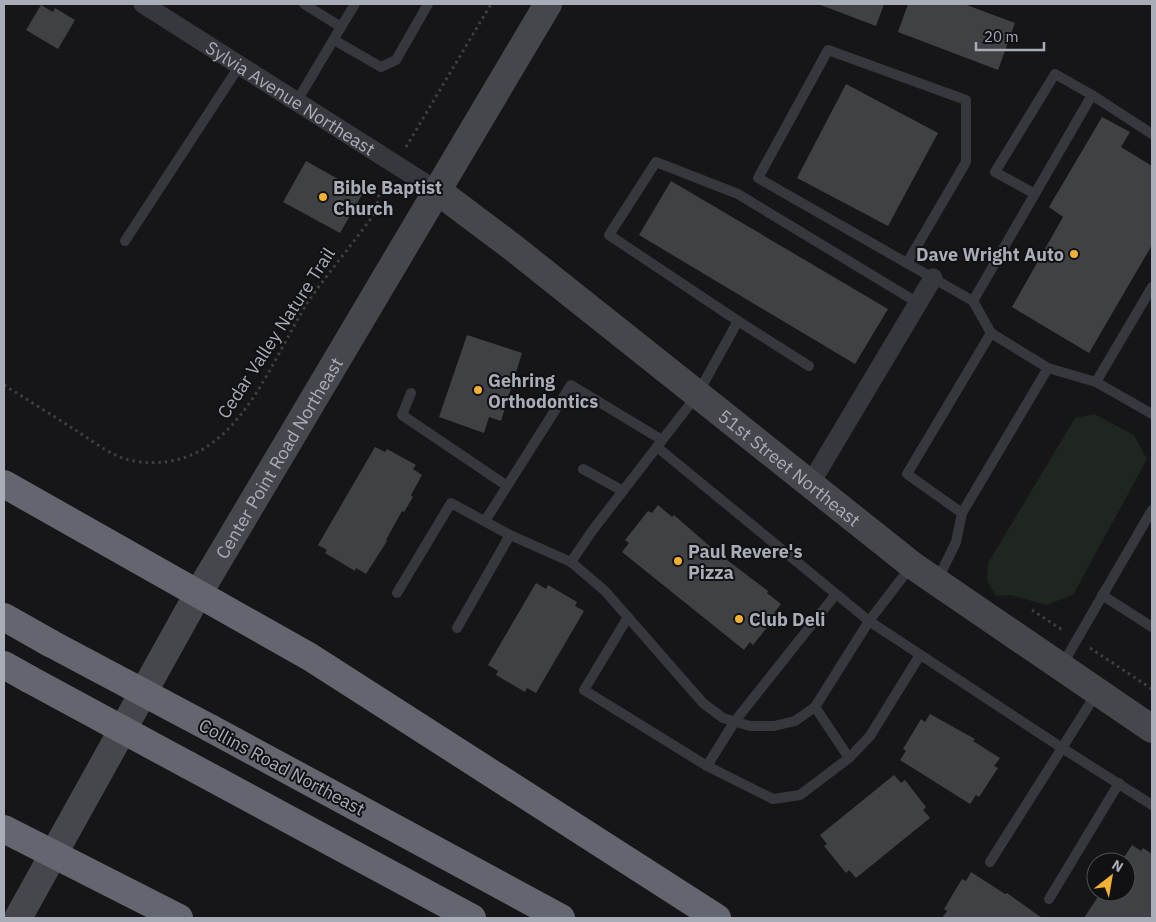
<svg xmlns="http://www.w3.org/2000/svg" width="1156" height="922" font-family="'IBM Plex Sans',sans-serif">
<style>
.green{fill:#1e261f}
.building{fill:#404145}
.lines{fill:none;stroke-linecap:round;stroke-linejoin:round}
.path{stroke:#3d3f44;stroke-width:3;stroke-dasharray:2.5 4;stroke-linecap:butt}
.lane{stroke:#37383d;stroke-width:10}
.street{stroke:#37383d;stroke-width:19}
.secondary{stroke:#45474d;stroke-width:28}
.highway{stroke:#63666e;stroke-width:28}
.highway-bridge{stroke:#63666e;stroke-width:28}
.poi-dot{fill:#f2b134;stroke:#111113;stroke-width:2}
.labels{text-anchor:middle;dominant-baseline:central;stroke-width:4;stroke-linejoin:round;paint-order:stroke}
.street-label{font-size:18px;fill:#a8adb8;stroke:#111113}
.poi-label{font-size:18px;font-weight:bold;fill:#a8adb8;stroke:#111113;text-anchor:start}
</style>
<rect width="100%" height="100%" fill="#161618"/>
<polygon class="green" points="1094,414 1134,435 1147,459 1073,595 1046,605 1011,595 996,596 987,581 988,563 1075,418"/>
<g class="building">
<polygon points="818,4 884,4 876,26"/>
<polygon points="908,4 964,4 1015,23 998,70 898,32"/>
<polygon points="41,5 53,12 55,8 75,20 58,49 26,30"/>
<polygon points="846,84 938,133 888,226 797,178"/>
<polygon points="1102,117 1130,132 1121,147 1152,166 1152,245 1089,353 1012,307 1063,217 1049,207"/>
<polygon points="306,161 363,193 340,233 283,202"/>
<polygon points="671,181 888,309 855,364 639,235"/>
<polygon points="467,335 522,353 501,421 489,417 484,433 439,417"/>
<polygon points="375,447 385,452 387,449 416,465 413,469 422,475 411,495 413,497 404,512 402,511 386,540 387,541 366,574 356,568 355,571 325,553 327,550 318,545"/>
<polygon points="658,505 672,517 674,515 713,549 714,547 728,559 727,560 768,591 767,593 781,604 774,613 777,615 753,645 750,642 744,650 622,552 629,543 625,540 648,511 652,513"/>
<polygon points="536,583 546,589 548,585 577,602 575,606 584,611 536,693 527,688 525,692 496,675 498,671 488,665"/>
<polygon points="930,714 975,739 973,741 1000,758 994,766 998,768 979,797 976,795 970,804 900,760 906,751 903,749 921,719 925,722"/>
<polygon points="894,775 901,783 905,780 926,807 923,810 930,818 856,878 849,870 846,873 824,846 827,844 820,835"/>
<polygon points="1132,845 1141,851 1143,848 1152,854 1151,918 1084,918 1101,892 1126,892 1126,862 1121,862"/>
<polygon points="971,872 1005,894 1007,893 1042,918 942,918 947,911 944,909 962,879 966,881"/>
</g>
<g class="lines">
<g class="path">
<polyline points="406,147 491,4"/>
<path d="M4 385C28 400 53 416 77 431 94 442 114 458 134 461 233 477 266 369 308 302 329 271 355 242 376 211L379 195 387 181"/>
<polyline points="1032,610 1064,631"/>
<polyline points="1090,648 1152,689"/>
</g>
<g class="lane">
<polyline points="341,27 355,4"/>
<polyline points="334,40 381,67 396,60 428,4"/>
<polyline points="1092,95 1152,134"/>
<polyline points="297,101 341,27 304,4"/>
<polyline points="125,241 240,65"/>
<polyline points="907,263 966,162 966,100 828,50 758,178 973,301 1092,95 1055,74 995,172 1035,194"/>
<polyline points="738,321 809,366"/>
<polyline points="1048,368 1096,382 1152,414"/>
<polyline points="1096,382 1152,287"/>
<polyline points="411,393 402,415 507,486"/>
<polyline points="657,447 869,621 1062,748 1096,694"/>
<polyline points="583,469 623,491"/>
<polyline points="962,513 1048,368 991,333"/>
<polyline points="485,521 571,385 662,440"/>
<polyline points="571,562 592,531 697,395 738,321 609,235 656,162 738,194 918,303"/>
<polyline points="937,581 956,542 962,513 907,474 991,333 973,301"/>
<polyline points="397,593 451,503 510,535 571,562 605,591 703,703 723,718 750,726 774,726 795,721 815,707 869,621 912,565"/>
<polyline points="1102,595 1152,627"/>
<polyline points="628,617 584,690 707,766 773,799 800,795 849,758 870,736 920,655"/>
<polyline points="457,628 510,535"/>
<polyline points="1061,667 1152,510"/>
<polyline points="815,707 849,758"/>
<polyline points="707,766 735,721 836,594"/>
<polyline points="990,862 1062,748 1152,805"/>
<polyline points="1049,899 1119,783"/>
</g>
<g class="street">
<path id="s1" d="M143 4 439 192"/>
<polyline points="809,486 933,278"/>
</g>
<g class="secondary">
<path id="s2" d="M439 192 511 246 912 565 1152 729"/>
<path id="s3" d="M18 918 198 594 548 4"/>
</g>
<g class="highway">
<polyline points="4,484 310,657 717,918"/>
<polyline points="4,617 50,643"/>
<polyline points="4,665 29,679"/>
<polyline points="210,728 561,918"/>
<polyline points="188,765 472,918"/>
<polyline points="4,829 179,918"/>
</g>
<g class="highway-bridge">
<polyline points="50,643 210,728"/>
<polyline points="29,679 188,765"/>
</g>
</g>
<g class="poi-dot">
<circle cx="323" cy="197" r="5"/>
<circle cx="1074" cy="254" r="5"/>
<circle cx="478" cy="390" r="5"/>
<circle cx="678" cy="561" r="5"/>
<circle cx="739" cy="619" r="5"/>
</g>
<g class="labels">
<g class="street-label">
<text stroke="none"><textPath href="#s1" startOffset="175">Sylvia Avenue Northeast</textPath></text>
<text transform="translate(276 333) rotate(-57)">Cedar Valley Nature Trail</text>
<text stroke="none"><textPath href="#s3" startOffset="529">Center Point Road Northeast</textPath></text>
<text stroke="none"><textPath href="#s2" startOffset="446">51st Street Northeast</textPath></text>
<text transform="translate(282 767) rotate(28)">Collins Road Northeast</text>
</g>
<g class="poi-label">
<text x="333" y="187">Bible Baptist<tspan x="333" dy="21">Church</tspan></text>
<text x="1064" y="254" text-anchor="end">Dave Wright Auto</text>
<text x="488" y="380">Gehring<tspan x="488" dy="21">Orthodontics</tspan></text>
<text x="688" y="551">Paul Revere's<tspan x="688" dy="21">Pizza</tspan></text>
<text x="749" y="619">Club Deli</text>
</g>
</g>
<rect width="1156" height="922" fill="none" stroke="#a8adb8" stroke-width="10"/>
<g transform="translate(1111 877) rotate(31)"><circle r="24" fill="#111113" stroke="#4d4f55"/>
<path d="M0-4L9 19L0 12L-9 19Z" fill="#f2b134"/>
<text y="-8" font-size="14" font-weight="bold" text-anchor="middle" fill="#a8adb8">N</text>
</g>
<path d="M976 42v8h68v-8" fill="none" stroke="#a8adb8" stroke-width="2.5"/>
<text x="984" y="42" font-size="15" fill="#a8adb8" stroke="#111113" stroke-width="4" paint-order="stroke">20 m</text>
</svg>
